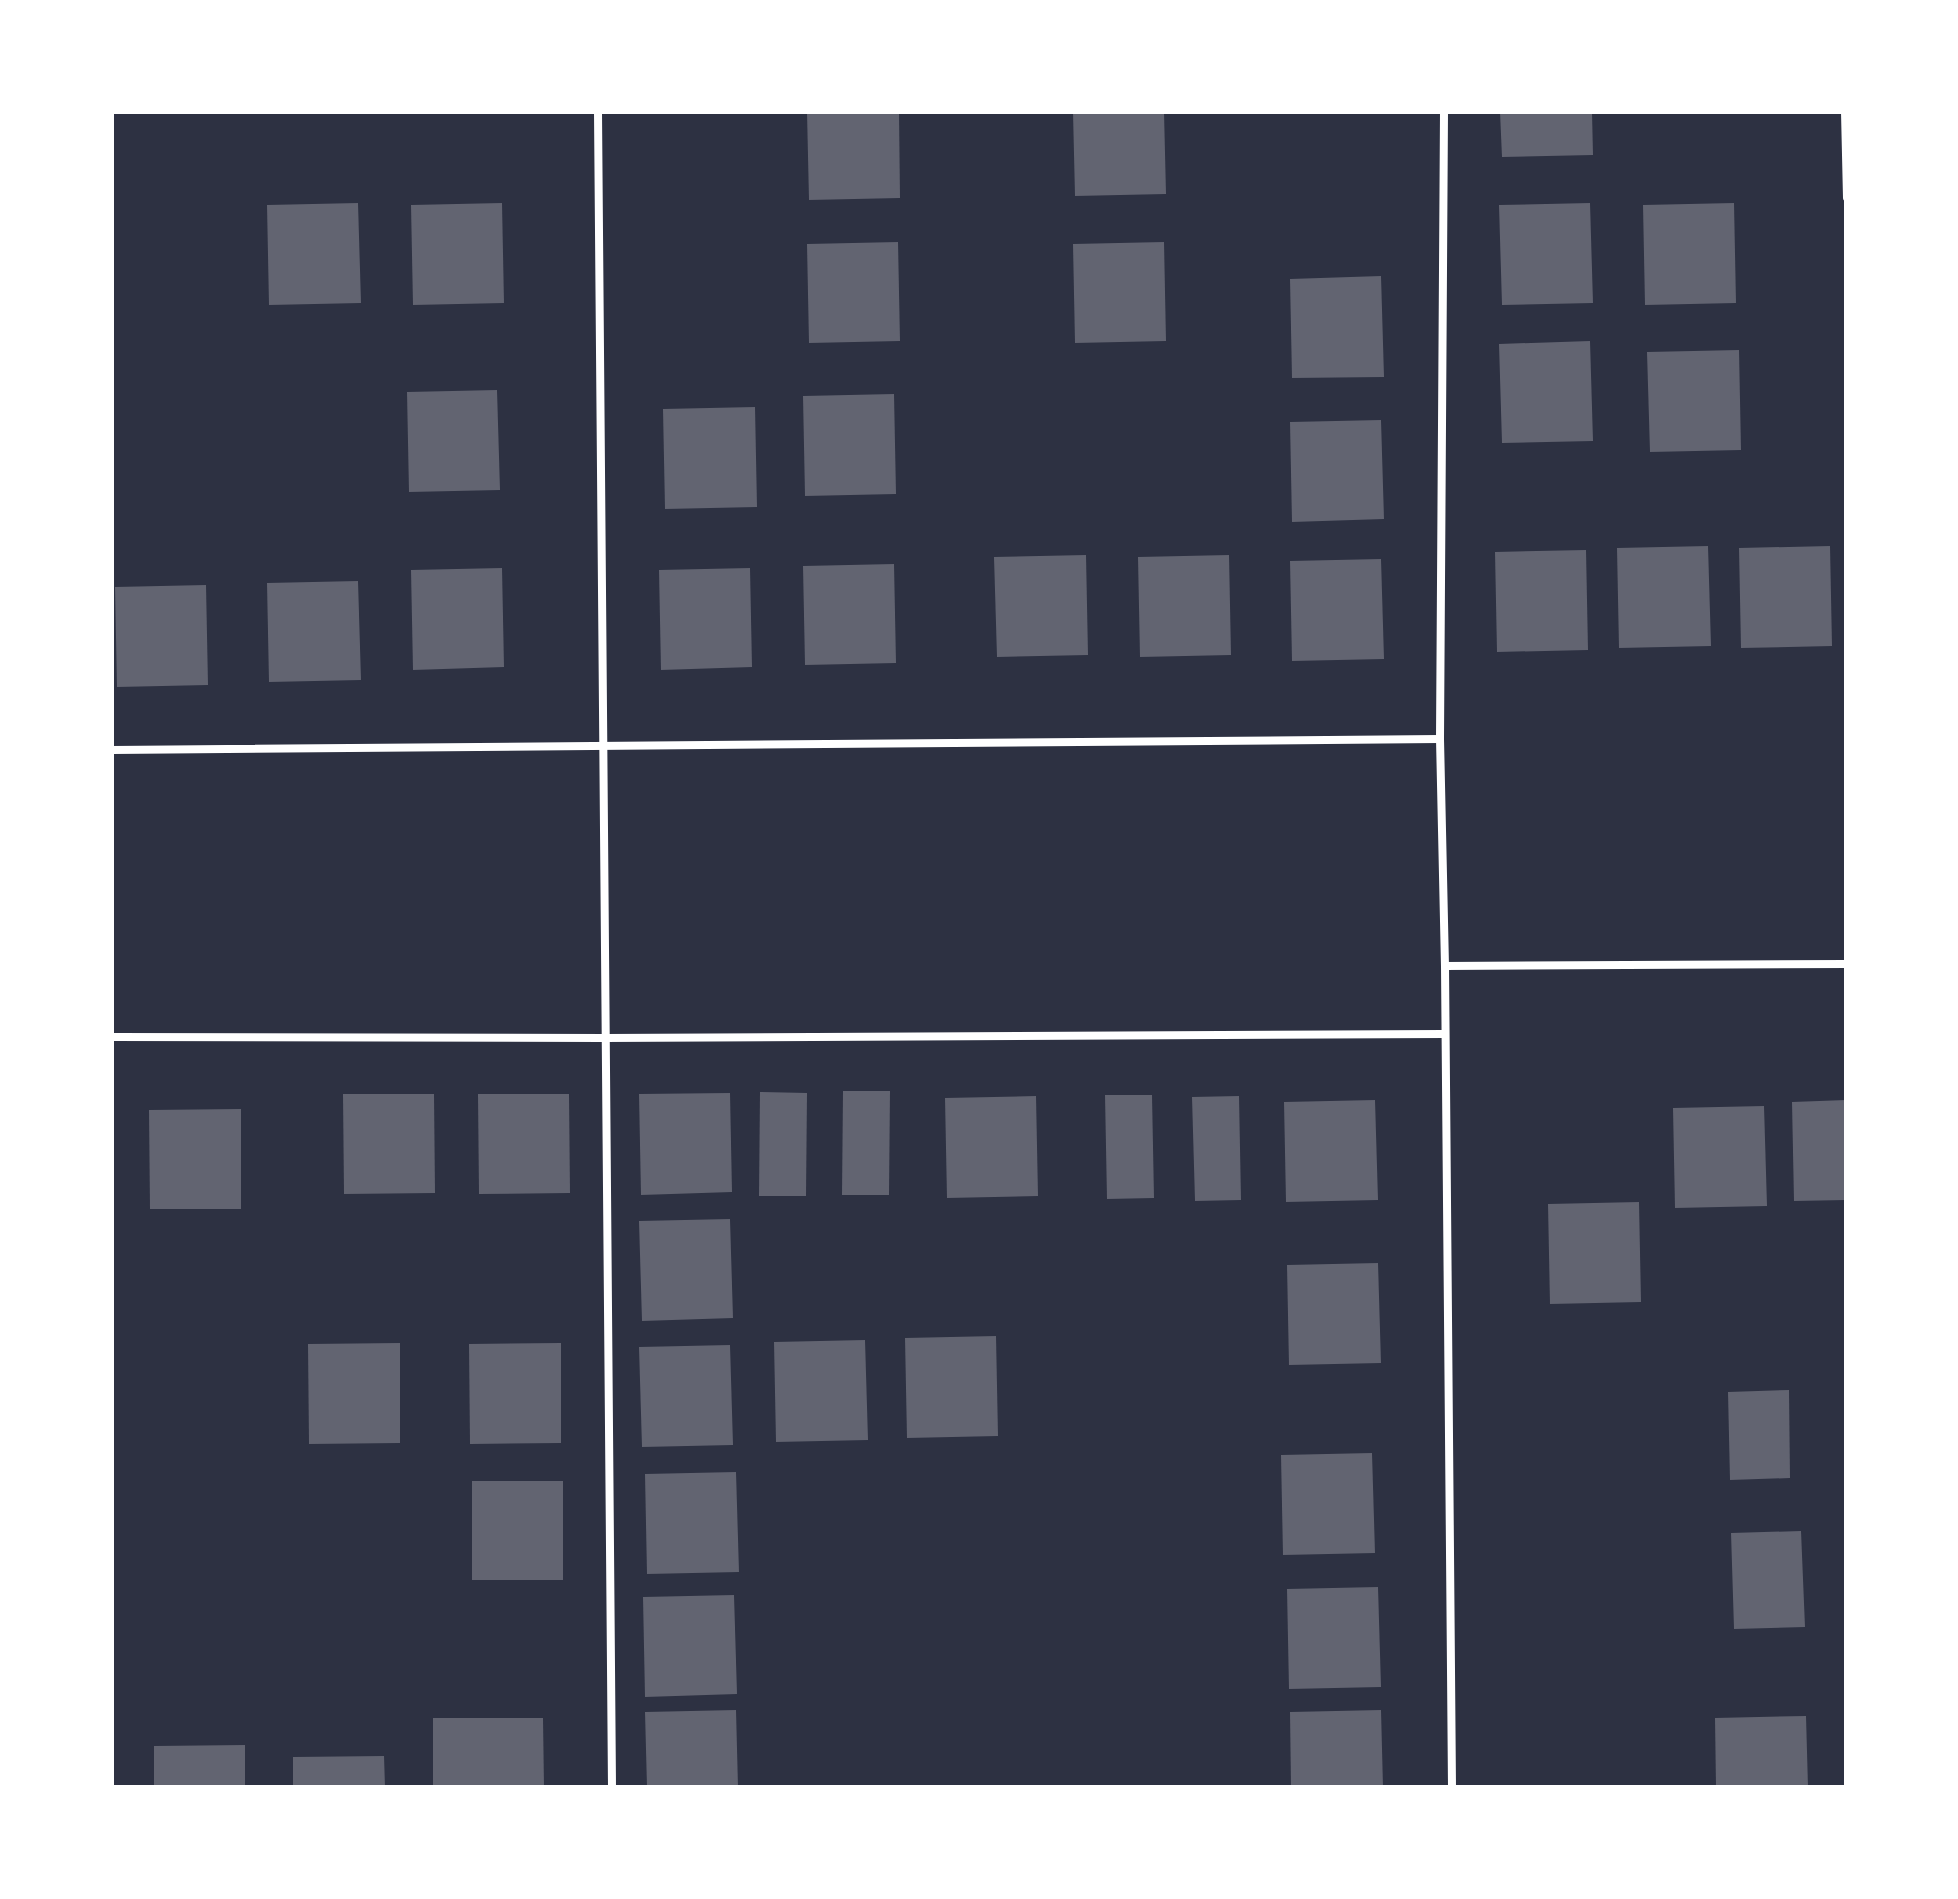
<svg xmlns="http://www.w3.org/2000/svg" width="1958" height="1899" font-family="'DejaVu Sans',sans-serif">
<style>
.building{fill:#626471}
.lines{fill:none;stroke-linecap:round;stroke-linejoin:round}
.service{stroke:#fff;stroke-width:6}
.minor{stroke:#fff;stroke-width:8}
</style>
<rect width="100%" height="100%" fill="#2d3142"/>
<g class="building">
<polygon points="807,112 899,112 900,198 809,200"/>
<polygon points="1073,112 1164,112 1166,194 1075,196"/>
<polygon points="1500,112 1592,112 1593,155 1502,157"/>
<polygon points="358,203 361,303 269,305 267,205"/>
<polygon points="502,203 504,303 413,305 411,205"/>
<polygon points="1590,203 1593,303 1502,305 1499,205"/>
<polygon points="1734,203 1736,303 1645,305 1643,205"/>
<polygon points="898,242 900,341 809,343 807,244"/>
<polygon points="1164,242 1166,341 1075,343 1073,244"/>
<polygon points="1381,276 1384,377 1292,378 1290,279"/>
<polygon points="1590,341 1593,441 1502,443 1499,344"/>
<polygon points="1739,350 1741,450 1650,452 1647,352"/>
<polygon points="497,390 500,490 409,492 407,392"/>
<polygon points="894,394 896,494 805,496 803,396"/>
<polygon points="755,407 757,507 665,509 663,409"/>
<polygon points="1381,420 1384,519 1292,522 1290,422"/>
<polygon points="1708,546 1711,646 1619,648 1617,548"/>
<polygon points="1830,546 1832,646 1741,648 1739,548"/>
<polygon points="1586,550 1588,650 1497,652 1495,552"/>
<polygon points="1086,555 1088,655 997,657 994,557"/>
<polygon points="1229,555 1231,655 1140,657 1138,557"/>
<polygon points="1381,559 1384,659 1292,661 1290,561"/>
<polygon points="894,564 896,663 805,665 803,566"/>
<polygon points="502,568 504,667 413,670 411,570"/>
<polygon points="750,568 752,667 661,670 659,570"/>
<polygon points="358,581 361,680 269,682 267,583"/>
<polygon points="206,585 208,685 117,687 115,587"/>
<polygon points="843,1091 890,1091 889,1195 842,1195"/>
<polygon points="760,1092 807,1093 806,1196 759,1196"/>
<polygon points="730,1093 732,1192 641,1195 639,1094"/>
<polygon points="343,1094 434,1094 435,1193 344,1194"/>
<polygon points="478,1094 569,1094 570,1193 479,1194"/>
<polygon points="1105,1095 1152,1095 1154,1198 1107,1199"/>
<polygon points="1036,1096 1038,1196 947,1198 945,1098"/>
<polygon points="1239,1096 1241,1200 1195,1201 1192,1097"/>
<polygon points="1375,1100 1378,1200 1286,1202 1284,1102"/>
<polygon points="1846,1100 1846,1200 1794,1201 1792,1102"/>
<polygon points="1764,1106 1767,1206 1675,1208 1673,1108"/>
<polygon points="241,1109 241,1209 150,1209 149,1110"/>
<polygon points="1639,1202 1641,1302 1550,1304 1548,1204"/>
<polygon points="730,1219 733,1318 642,1321 639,1221"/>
<polygon points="1378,1263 1381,1363 1289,1365 1287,1265"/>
<polygon points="996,1336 998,1436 907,1438 905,1338"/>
<polygon points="865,1340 868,1440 776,1442 774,1342"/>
<polygon points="400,1343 400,1443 309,1444 308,1344"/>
<polygon points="561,1343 561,1443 470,1444 469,1344"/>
<polygon points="730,1345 733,1445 642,1447 639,1347"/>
<polygon points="1789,1390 1790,1478 1730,1480 1728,1392"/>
<polygon points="1372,1453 1375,1553 1283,1555 1281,1455"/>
<polygon points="736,1472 739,1572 647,1574 645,1474"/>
<rect x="472" y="1481" width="91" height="99"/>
<polygon points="1801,1531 1805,1627 1734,1629 1731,1533"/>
<polygon points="1378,1587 1381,1687 1289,1689 1287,1589"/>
<polygon points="734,1595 737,1694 645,1697 643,1597"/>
<polygon points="736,1710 738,1787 647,1787 645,1712"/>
<polygon points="1381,1710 1383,1787 1291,1787 1290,1712"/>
<polygon points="1806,1716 1808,1787 1716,1787 1715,1718"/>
<polygon points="433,1718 543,1718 544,1787 433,1787"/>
<polygon points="245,1745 245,1787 154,1787 154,1746"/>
<polygon points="384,1756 385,1787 293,1787 293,1757"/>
</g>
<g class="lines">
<polyline class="service" points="1844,112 1846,198"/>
<g class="minor">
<polyline points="598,112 612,1787"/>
<polyline points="1444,112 1440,739 1445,966 1452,1787"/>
<polyline points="112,750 1440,739"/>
<polyline points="1445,966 1846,964"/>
<polyline points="112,1037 605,1038 1444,1034"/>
</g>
</g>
<rect width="1958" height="1899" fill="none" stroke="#ffffff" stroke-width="228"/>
</svg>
